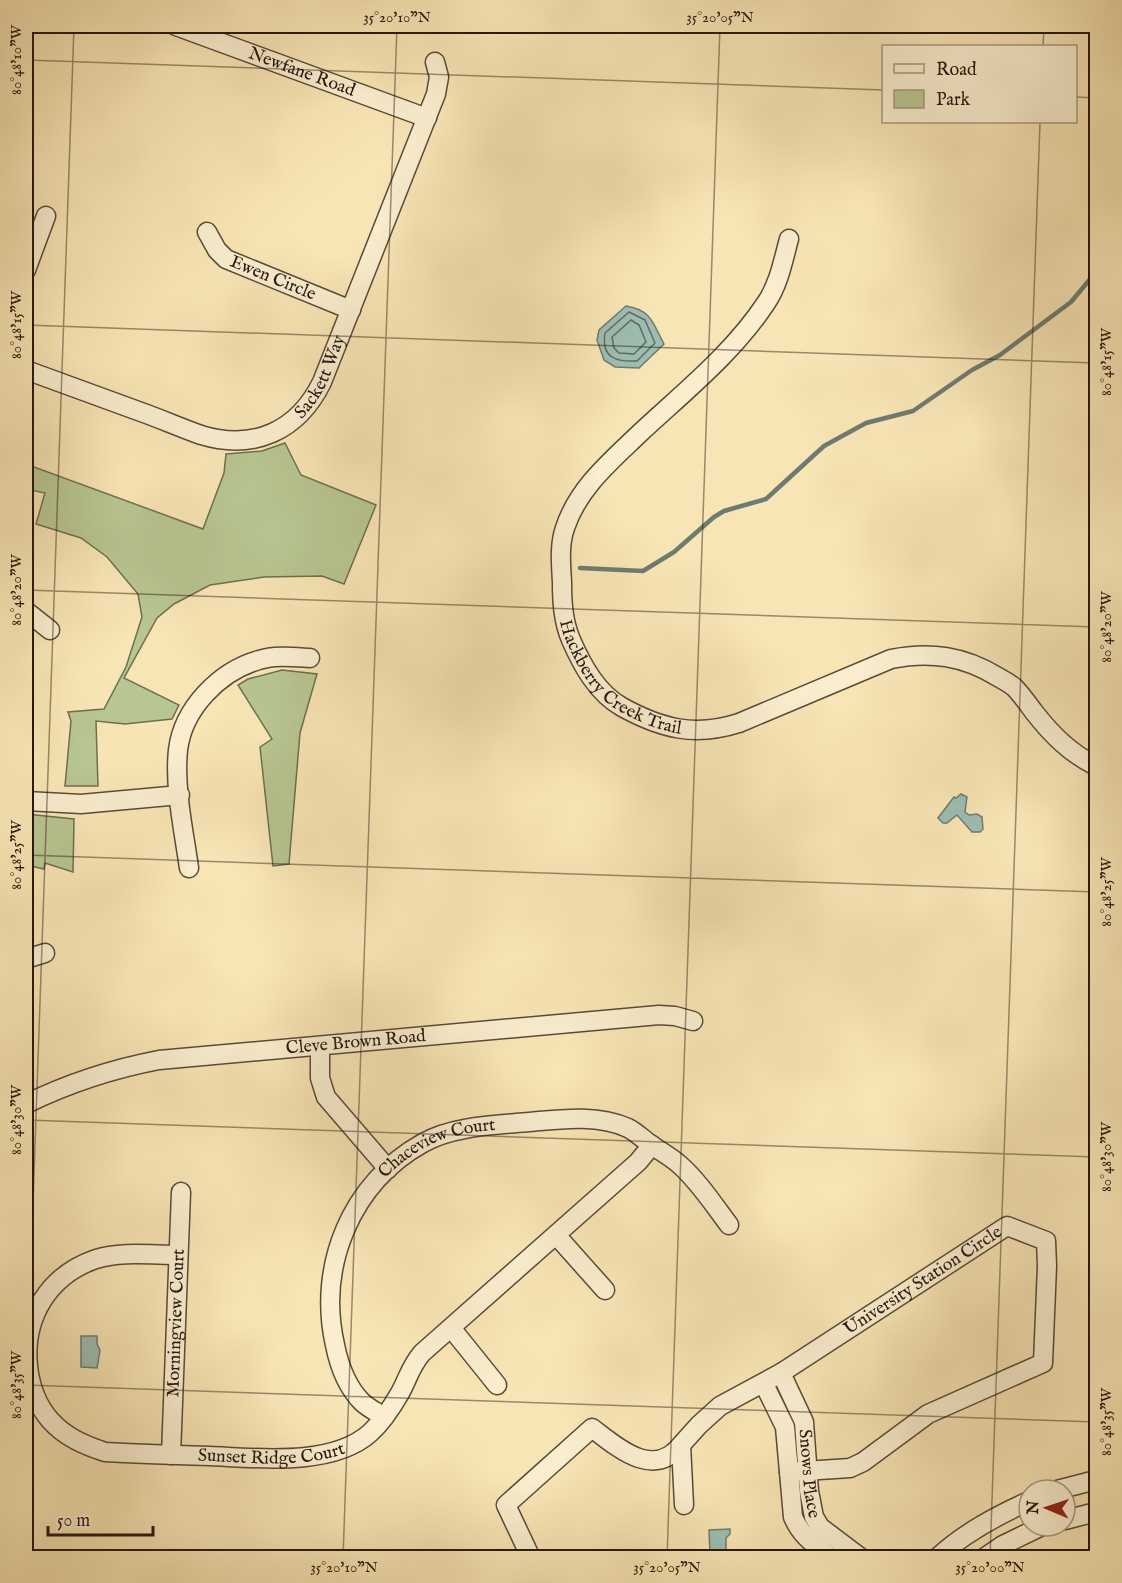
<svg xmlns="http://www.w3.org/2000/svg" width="1122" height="1583" font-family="'IM FELL English',serif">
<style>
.green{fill:#b8c691;stroke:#6f6e50;stroke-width:1.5}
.water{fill:#9ebeb3;stroke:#6e7b71;stroke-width:1.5}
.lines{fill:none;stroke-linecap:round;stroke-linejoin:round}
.shore{stroke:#626a61;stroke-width:1.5}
.stream{stroke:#6e7b71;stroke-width:4.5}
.minor-casing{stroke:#5a4a38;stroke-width:21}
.minor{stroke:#faeecf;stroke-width:18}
.ticks{fill:none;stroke:#26170f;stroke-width:1.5;stroke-opacity:0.45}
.labels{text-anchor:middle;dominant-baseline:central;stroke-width:4.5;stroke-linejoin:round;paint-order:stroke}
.street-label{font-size:18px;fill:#26170f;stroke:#faeecf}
.neatline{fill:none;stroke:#26170f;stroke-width:2}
.ticks-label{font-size:15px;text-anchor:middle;fill:#26170f}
</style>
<rect width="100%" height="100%" fill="#f8e5b5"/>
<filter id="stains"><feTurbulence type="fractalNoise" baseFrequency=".00333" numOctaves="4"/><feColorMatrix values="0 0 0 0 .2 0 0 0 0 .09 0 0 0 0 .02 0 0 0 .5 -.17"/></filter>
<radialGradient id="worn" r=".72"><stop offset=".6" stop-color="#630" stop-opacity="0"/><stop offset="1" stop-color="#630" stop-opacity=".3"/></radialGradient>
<g class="green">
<polygon points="285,443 301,475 376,505 344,584 322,576 264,577 210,585 174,604 157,618 124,678 179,705 172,719 125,724 96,721 98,786 65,786 71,721 68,712 104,709 126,667 142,617 138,594 107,557 81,538 36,524 45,493 26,489 26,464 203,529 224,473 226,454 262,451"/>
<polygon points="282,670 317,674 300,733 289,864 273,866 260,747 272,739 238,685 248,679"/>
<polygon points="26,814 74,819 73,872 45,863 44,869 26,865"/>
</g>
<g class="water">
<path d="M626 306C652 310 653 324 664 344L639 368 615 367 604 360 597 340 599 330Z"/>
<polygon points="961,794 967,797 965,812 969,815 977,814 982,817 983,829 980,832 972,832 957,815 947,823 943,823 938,818 954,797 956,798"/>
<polygon points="81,1336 97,1336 97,1344 100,1350 97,1368 81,1367"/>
<polygon points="730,1529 730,1534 726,1538 726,1557 706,1557 710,1553 709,1530"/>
</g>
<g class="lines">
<g class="shore">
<path d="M629 312 645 320 655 343 637 361C616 362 601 358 605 333Z"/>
<polygon points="631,320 639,325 646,342 634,354 619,353 614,348 612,337"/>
</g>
<polyline class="stream" points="580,568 643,571 674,552 714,517 724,511 766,499 824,446 866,423 913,411 972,370 1000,355 1071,302 1096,272"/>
<defs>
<g id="minor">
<path id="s1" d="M176 26 427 118"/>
<path id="s2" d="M207 232 217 250 226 259 351 310"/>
<path id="s3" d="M789 239C783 261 779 284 766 303 733 353 684 392 640 433 611 461 578 488 565 528 559 545 561 564 562 582 562 602 563 621 571 640 582 665 597 693 622 707 662 729 695 737 739 723L891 659C930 651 964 656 998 677 1003 680 1009 683 1014 687 1021 694 1028 704 1034 712 1052 735 1070 753 1096 766"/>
<polyline points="26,270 46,216"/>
<path id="s4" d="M26 370C64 384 103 398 141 412 161 419 181 428 201 435 254 451 298 431 322 382L436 94 439 77 435 62"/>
<polyline points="26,611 50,630"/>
<polyline points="26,801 81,804 180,795"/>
<path d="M189 868C184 832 174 787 178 750 183 708 220 671 259 660 275 655 293 657 310 658"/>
<polyline points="26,959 45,953"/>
<polyline points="320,1047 320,1078 326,1097 388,1169"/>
<path id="s5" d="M26 1104C69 1083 112 1069 159 1060L659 1015 675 1016 693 1021"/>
<polyline points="556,1235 605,1290"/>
<path id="s6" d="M178 1255C152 1255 121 1251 96 1259 49 1275 23 1317 28 1366 30 1385 37 1405 50 1420 65 1437 84 1445 105 1452 140 1454 175 1455 210 1456 257 1458 332 1467 370 1433 382 1422 392 1407 400 1393 408 1379 410 1367 422 1353L638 1162 652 1145"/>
<polyline points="452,1329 497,1385"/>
<path id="s7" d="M781 1373 804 1422 809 1491 814 1517 820 1527 861 1558"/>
<path d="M764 1384 785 1427 793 1517C801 1536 815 1545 831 1558"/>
<path id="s8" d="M384 1417C377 1412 368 1408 362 1402 347 1387 339 1365 335 1345 317 1266 351 1183 423 1143 452 1126 496 1125 529 1122 561 1119 598 1114 628 1128 636 1132 643 1139 650 1144 660 1151 671 1157 680 1165 699 1182 714 1205 729 1225"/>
<path id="s9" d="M171 1455 181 1192"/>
<polyline points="1057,1490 1096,1480"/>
<path id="s10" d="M684 1505 681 1445 699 1425 720 1406 781 1373 1007 1226 1046 1241 1047 1266 1043 1363 928 1414 863 1462 850 1468 789 1472"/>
<polyline points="1065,1520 1096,1512"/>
<path d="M531 1558 506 1505 592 1428C617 1447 653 1480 681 1445"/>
<path d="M937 1558C964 1533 996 1516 1029 1501"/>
<polyline points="984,1558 1003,1545 1042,1526"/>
</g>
</defs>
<use href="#minor" class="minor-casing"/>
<use href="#minor" class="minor"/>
</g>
<path class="ticks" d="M1043 46 1044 26M26 60 884 90M1076 97 1096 98M26 325 1096 363M26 590 1096 627M26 855 1096 892M26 1120 1096 1157M26 1385 1096 1422M26 1404 74 26M343 1558 397 26M667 1558 720 26M990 1558 1040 122"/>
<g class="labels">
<g class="street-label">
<text stroke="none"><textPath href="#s1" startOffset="134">Newfane Road</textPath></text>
<text stroke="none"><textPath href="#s2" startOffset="84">Ewen Circle</textPath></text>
<text stroke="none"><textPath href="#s4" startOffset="336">Sackett Way</textPath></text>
<text stroke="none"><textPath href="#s3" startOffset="550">Hackberry Creek Trail</textPath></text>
<text stroke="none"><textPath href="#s5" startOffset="338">Cleve Brown Road</textPath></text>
<text stroke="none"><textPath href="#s8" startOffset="338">Chaceview Court</textPath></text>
<text stroke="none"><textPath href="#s10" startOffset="354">University Station Circle</textPath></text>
<text stroke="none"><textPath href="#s9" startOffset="132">Morningview Court</textPath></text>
<text stroke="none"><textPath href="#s6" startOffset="510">Sunset Ridge Court</textPath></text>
<text stroke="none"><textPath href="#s7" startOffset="106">Snows Place</textPath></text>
</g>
</g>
<rect width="1122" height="1583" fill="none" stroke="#f8e5b5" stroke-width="66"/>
<rect x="882" y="45" width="195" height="78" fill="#faeecf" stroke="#a59882" stroke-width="1.5"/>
<rect x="894" y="64" width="30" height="9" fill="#faeecf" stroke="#a59882" stroke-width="1.5"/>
<text x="936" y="75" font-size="18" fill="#26170f">Road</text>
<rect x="894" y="90" width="30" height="18" fill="#b8c691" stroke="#a59882" stroke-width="1.5"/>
<text x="936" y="105" font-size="18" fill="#26170f">Park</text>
<g transform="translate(1047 1508) rotate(272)"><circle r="28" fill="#faeecf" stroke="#a59882" stroke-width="1.5"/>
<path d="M0-4.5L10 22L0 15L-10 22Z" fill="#8f2418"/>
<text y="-9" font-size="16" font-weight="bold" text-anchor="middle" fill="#26170f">N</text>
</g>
<path d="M48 1526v9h105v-9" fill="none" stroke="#26170f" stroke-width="3"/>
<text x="57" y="1526" font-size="18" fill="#26170f" stroke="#faeecf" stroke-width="4.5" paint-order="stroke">50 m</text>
<rect x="33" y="33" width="1056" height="1517" class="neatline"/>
<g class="ticks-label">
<text x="397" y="22">35°20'10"N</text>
<text x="720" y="22">35°20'05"N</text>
<text transform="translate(16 60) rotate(-90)" y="5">80°48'10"W</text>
<text transform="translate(16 325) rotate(-90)" y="5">80°48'15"W</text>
<text transform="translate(1106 362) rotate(-90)" y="5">80°48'15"W</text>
<text transform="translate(16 590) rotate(-90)" y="5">80°48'20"W</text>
<text transform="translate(1106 627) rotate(-90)" y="5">80°48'20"W</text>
<text transform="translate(16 855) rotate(-90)" y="5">80°48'25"W</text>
<text transform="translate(1106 892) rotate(-90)" y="5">80°48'25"W</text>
<text transform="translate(16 1120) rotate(-90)" y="5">80°48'30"W</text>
<text transform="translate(1106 1157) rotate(-90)" y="5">80°48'30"W</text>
<text transform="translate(16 1385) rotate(-90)" y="5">80°48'35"W</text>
<text transform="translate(1106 1422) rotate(-90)" y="5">80°48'35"W</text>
<text x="344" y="1572">35°20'10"N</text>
<text x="667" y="1572">35°20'05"N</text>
<text x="990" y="1572">35°20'00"N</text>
</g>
<rect width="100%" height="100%" filter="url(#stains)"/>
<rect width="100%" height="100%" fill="url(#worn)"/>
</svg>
